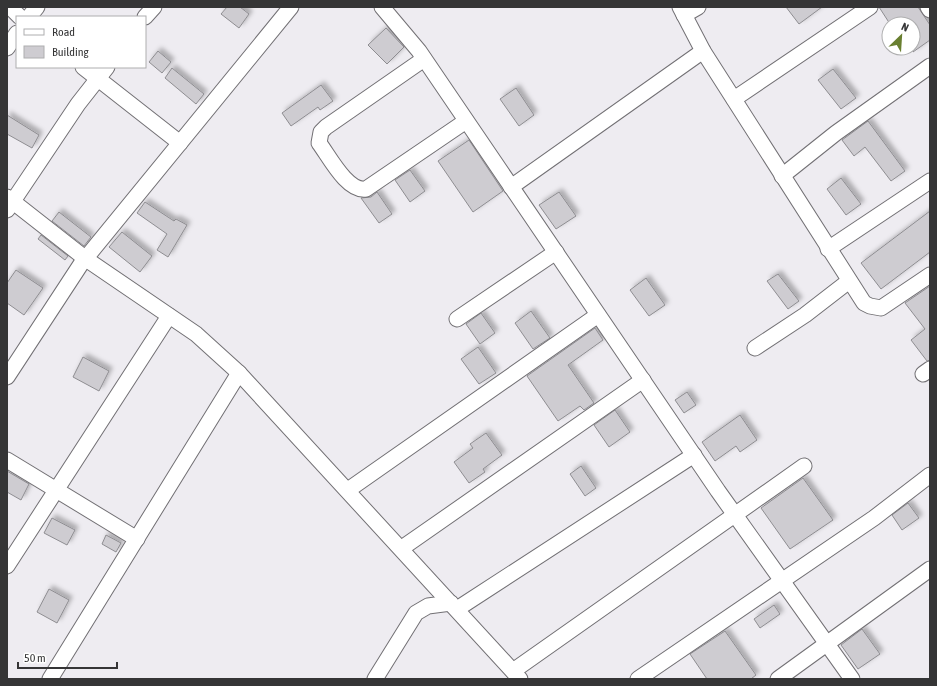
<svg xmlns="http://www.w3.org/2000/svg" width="937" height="686" font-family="'Asap Condensed',sans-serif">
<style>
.building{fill:#ceccd1;stroke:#8e8d91;filter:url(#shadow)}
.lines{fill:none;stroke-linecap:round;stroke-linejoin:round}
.street-casing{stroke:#727074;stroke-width:17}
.street{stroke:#fff;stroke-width:15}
</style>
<defs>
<filter id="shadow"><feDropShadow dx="3.5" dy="-3.5" stdDeviation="2" flood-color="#0004"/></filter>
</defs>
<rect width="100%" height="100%" fill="#eeecf1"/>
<g class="building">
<polygon points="227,7 240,7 249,14 239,28 221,14"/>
<polygon points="786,7 822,7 799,24"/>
<polygon points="879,7 918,7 930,25 930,40 913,52 913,24 890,24"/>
<polygon points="386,28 404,47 387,64 368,45"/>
<polygon points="158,51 171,62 162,73 149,62"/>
<polygon points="172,68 204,94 196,104 165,78"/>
<polygon points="833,69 856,98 841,109 818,80"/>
<polygon points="321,85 333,101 320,110 318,107 291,126 282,113"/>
<polygon points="516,88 534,115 519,126 500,99"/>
<polygon points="7,115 39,135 32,148 7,134"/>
<polygon points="868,121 905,171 891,181 865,147 854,156 842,140"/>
<polygon points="469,140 503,191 473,212 438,161"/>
<polygon points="410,170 425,191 410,202 395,180"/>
<polygon points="841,178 861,204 846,215 827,189"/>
<polygon points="377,192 392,214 379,223 361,198 371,197"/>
<polygon points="559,192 576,216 556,229 539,205"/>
<polygon points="145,202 174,221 176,219 187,225 168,257 157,250 167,234 137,213"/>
<polygon points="930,211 930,252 881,289 861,263"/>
<polygon points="59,212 91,237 84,246 52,221"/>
<polygon points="122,232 152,256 140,272 109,247"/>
<polygon points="41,235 68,256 65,260 38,239"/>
<polygon points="16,270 43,288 24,315 7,303 7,283"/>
<polygon points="778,274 799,301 788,309 767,281"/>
<polygon points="646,278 665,305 649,316 630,290"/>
<polygon points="930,286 930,360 927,361 911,340 925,329 905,303"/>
<polygon points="531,311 550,338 533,349 515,323"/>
<polygon points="481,313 495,333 480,344 466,324"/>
<polygon points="595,328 603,340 568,365 594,403 584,410 580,406 558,421 527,376"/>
<polygon points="478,347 496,373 479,384 461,359"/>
<polygon points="83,357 109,371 99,391 73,377"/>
<polygon points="687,392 696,405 684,413 675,400"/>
<polygon points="615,410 630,432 609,447 594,425"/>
<polygon points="740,415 757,440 740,452 736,446 715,461 702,442"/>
<polygon points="486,433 502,455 483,469 485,472 469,483 454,462 473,448 470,444"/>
<polygon points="581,466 596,488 585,496 570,474"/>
<polygon points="7,471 29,484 21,500 7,492"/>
<polygon points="803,478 833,520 790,549 761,508"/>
<polygon points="908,503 919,518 902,530 892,515"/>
<polygon points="52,518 75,530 67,545 44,533"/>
<polygon points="106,535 121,543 116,552 102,544"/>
<polygon points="49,589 69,600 57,623 37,612"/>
<polygon points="774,605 780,614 760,628 754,619"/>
<polygon points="862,629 880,654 858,669 841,645"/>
<polygon points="725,631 756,675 751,679 707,679 690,654"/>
</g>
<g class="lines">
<defs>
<g id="street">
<polyline points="10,7 20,17"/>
<polyline points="382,7 419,51 718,491 852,679"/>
<polyline points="680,7 703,51 864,303 870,306 881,308 930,275"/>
<polyline points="928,7 930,10"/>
<polyline points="684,15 698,7"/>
<polyline points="29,17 37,7"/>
<polyline points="145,17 154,7"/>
<polyline points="7,48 17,33"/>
<path d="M424 59 326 127 321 132 319 143C329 156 347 192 366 189L466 121"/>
<polyline points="83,67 180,143"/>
<polyline points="734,99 870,7"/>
<polyline points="782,176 836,133 930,66"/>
<polyline points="511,187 703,51"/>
<polyline points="7,197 86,259 196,334 239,373 520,679"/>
<polyline points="7,210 78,104 107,67"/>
<polyline points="828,249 930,181"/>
<polyline points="457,319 556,252"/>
<polyline points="755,348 805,315 849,281"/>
<polyline points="923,374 930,369"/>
<polyline points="7,377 81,264 291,7"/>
<polyline points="7,460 137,539"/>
<polyline points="348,490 598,315"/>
<polyline points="402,548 643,380"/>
<polyline points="7,566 169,316"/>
<polyline points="457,609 694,455"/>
<polyline points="513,671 804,466"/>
<polyline points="50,679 239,373"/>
<polyline points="375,679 416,613 428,606 451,603"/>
<polyline points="638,679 874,518 930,475"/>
<polyline points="778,679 930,569"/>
</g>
</defs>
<use href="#street" class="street-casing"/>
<use href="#street" class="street"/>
</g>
<rect width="937" height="686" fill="none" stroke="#353536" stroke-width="16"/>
<rect x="16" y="16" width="130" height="52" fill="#ffffff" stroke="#aeaeaf"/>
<rect x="24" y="29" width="20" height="6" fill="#ffffff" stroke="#aeaeaf"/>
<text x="52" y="36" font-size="12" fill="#353536">Road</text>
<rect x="24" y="46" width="20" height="12" fill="#ceccd1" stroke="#aeaeaf"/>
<text x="52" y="56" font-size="12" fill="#353536">Building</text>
<g transform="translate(901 36) rotate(25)"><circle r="19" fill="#ffffff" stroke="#aeaeaf"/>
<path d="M0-3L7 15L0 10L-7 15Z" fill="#697f30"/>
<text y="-6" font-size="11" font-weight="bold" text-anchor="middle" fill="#353536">N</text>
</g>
<path d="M18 662v6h99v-6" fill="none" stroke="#353536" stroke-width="2"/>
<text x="24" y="662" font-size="12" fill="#353536" stroke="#ffffff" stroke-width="3" paint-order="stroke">50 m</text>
</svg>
